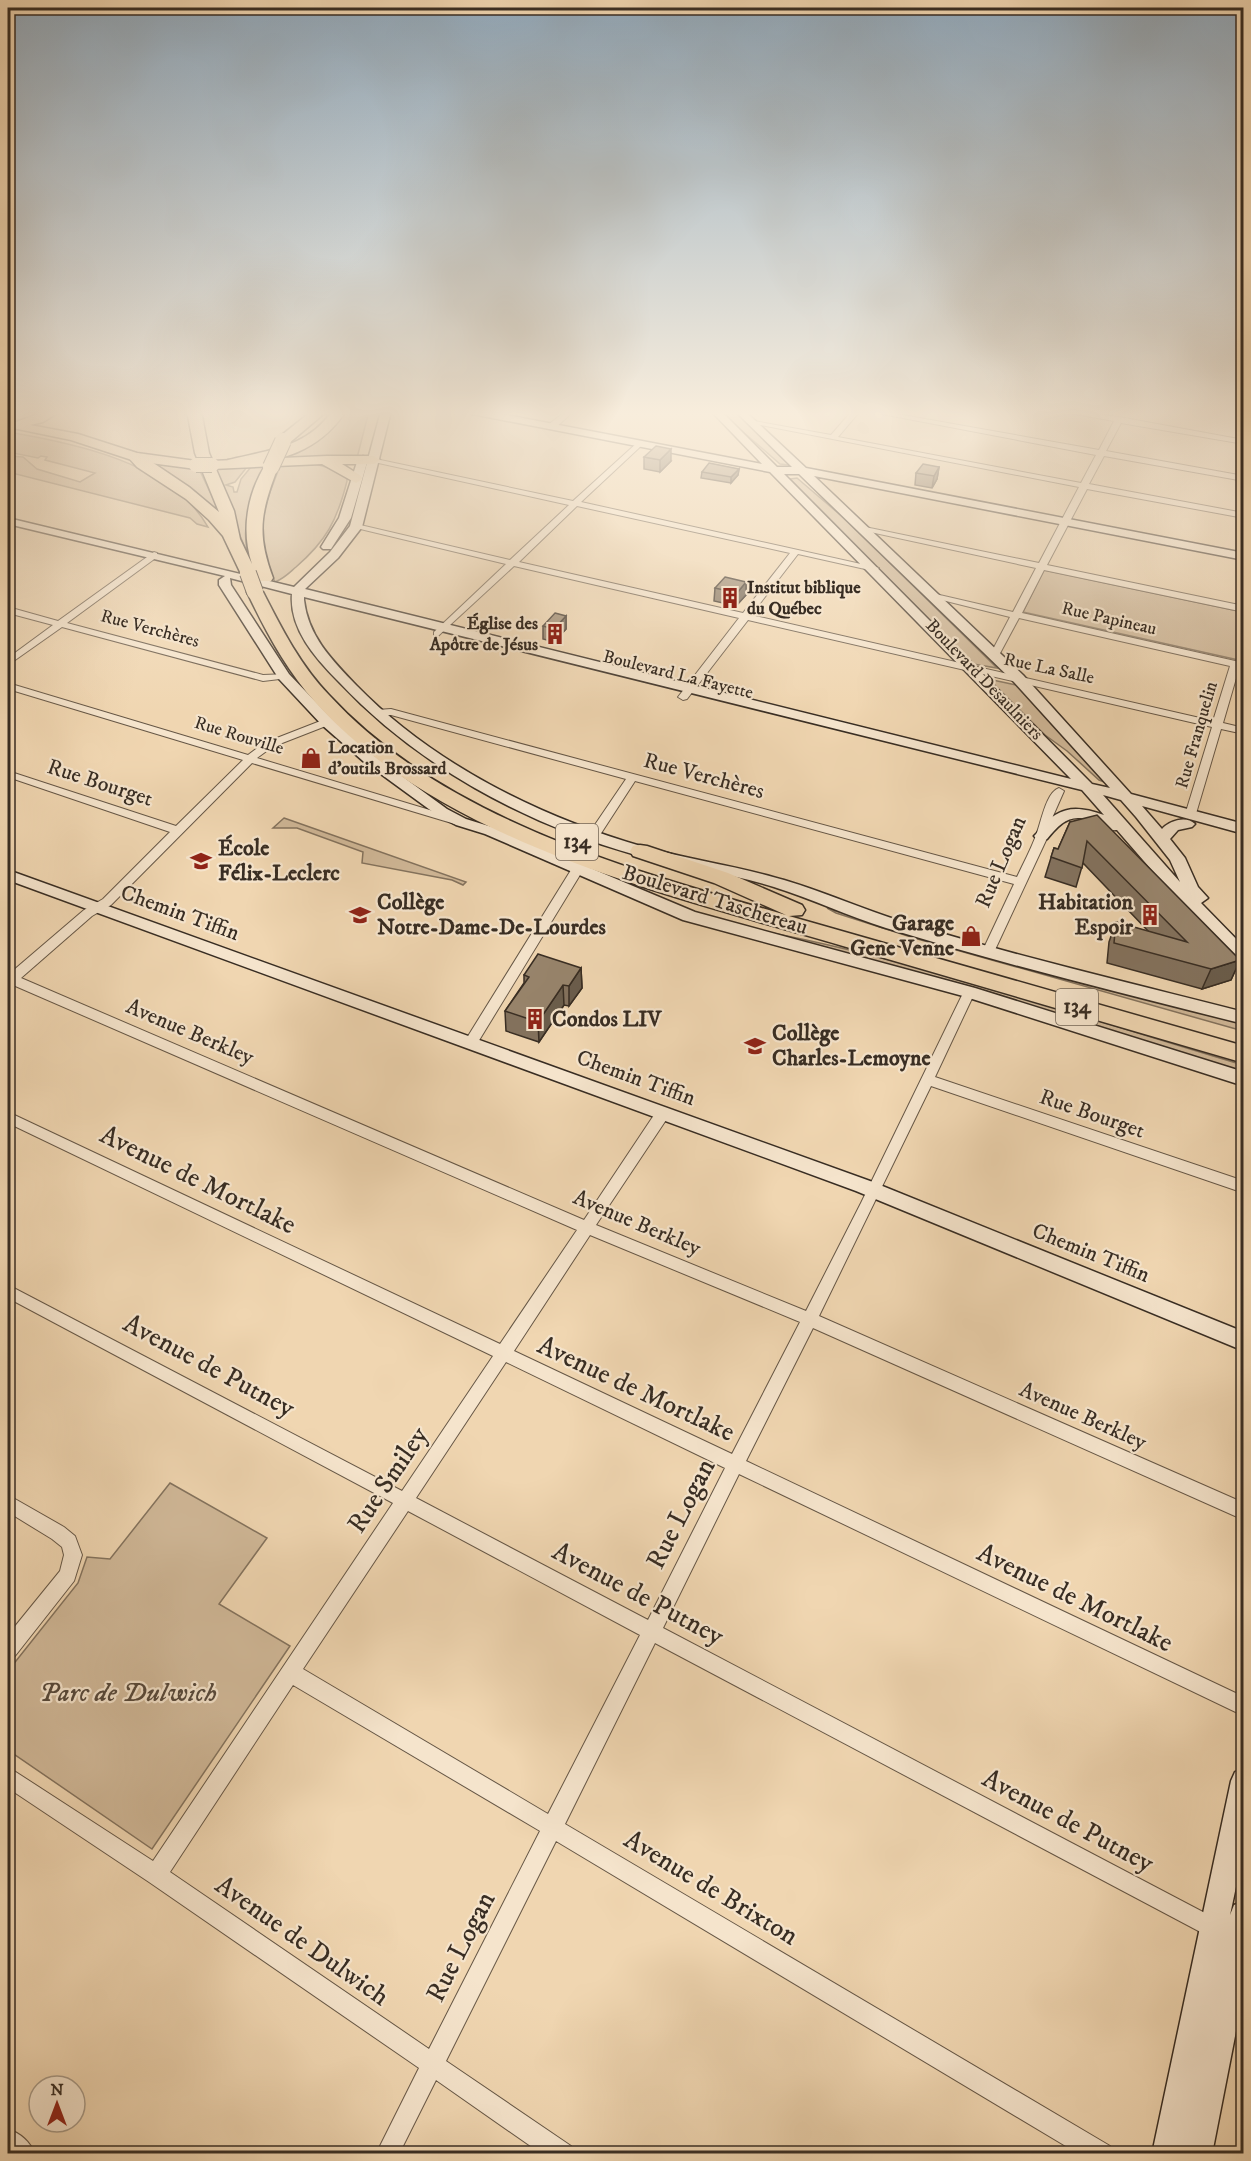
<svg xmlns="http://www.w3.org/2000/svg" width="1251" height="2161" font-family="'IM FELL DW Pica',serif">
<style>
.green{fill:#d1b999;stroke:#84735e;stroke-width:1.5}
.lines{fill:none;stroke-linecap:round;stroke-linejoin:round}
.street-casing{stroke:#665746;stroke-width:2}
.secondary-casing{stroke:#382d23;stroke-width:3}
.primary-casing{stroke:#382d23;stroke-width:3}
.highway-casing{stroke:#382d23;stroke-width:3}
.street{fill:#f5e4cc;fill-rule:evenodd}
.secondary{fill:#f5e4cc;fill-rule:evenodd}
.primary{fill:#f0d6b1;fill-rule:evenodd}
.highway{fill:#f0d6b1;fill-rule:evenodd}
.primary-bridge-casing{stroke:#382d23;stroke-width:16;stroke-linecap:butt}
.highway-bridge-casing{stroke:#382d23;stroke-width:18;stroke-linecap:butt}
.primary-bridge{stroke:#f0d6b1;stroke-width:14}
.highway-bridge{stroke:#f0d6b1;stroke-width:16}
.wall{fill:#83725e;stroke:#382d23;stroke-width:1.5}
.shaded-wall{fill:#6a5d4c;stroke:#382d23;stroke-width:1.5}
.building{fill:#98856d;stroke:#382d23;stroke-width:1.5}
.labels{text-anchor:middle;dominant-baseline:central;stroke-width:4.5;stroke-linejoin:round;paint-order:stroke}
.far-poi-label{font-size:18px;font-weight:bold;fill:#382d23;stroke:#f5e4cc;text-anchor:start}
.far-street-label{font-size:18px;fill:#382d23;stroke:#f5e4cc}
.shield{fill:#f5e4cc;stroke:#716456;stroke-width:1.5}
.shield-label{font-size:21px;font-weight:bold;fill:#382d23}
.street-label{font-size:22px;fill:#382d23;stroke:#f5e4cc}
.poi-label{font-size:22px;font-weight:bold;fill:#382d23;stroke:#f5e4cc;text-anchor:start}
.near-street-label{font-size:27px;fill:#382d23;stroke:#f5e4cc}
.near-park-label{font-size:27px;font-style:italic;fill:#57493b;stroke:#f5e4cc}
</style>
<rect width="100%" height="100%" fill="#f0d6b1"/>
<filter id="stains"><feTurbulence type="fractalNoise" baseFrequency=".00333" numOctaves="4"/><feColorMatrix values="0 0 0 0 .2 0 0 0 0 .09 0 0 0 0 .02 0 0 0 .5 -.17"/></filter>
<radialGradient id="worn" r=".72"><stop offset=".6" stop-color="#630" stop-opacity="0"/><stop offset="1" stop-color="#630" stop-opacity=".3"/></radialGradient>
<g class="green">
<path d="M344 411H369L357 458 282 460 284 456C307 445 335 436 344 411Z"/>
<polygon points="719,411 736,411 789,462 789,465 780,464"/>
<path d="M8 432C74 443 172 463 208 527L197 524 190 518 8 472 9 456 23 457 37 469 80 482 95 473 45 460 47 457 41 456 38 458 8 452Z"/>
<polygon points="156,464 199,469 219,511 153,465"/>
<path d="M281 464C311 464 321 461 347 478V481C337 521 326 541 296 567 291 571 285 578 275 582 254 530 261 514 281 464Z"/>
<path d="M265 466C252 497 240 522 248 555L212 468 247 467 235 482 226 485 233 487 234 492H237L241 479 251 467Z"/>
<polygon points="797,478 845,519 997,668 973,664 790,479"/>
<polygon points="1044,570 1243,612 1243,661 1023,612"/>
<polygon points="988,679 1016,685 1110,784 1099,780 1067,751 1045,735"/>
<polygon points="284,818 466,882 463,885 452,880 362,863 363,852 297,828 273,828"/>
<polygon points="827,908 889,928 1243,1023 1243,1031 914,938 836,913"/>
<path d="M762 931C925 962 1084 1018 1243 1065V1074L1072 1018 937 978Z"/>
<polygon points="170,1483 267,1538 219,1604 290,1646 152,1849 8,1750 8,1671 78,1583 87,1557 110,1559"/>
</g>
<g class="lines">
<defs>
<g id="street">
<polygon points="566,411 574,411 554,429 548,429 548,425"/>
<path d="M852 411H860L838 437 1081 483 1096 455 866 411H880L1099 450 1114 421 1069 413 1065 411 1119 417 1244 440V444L1121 423 1106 451 1244 476V481L1104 456 1089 484 1244 513V518L1087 489 1047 565 1244 606V612L1044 570 1022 613 1244 663V669L1239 668 1223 723 1244 728V734L1221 729 1195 817H1187L1185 815 1212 727 748 620 687 699 683 700 678 697 739 618 514 566 437 637 434 636V632L506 564 352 527 356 524 510 560 569 505 374 462H371V458L573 501 638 442 642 444 641 446 581 502 879 568 874 571 798 554 751 615 1213 721 1230 666 1019 618 998 657H992L990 655 1010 617 926 596 931 593 1013 612 1036 568 861 530 865 527 1039 563 1079 487 750 423 754 421 831 435ZM577 506 790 553 743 613 519 562Z"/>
<polygon points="154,552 157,553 157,557 67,623 263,675 288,674 288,678 263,681 62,627 8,665 8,658 53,625 8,613 8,607 58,621"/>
<path d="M8 683 248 755 264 743 323 720H331V724L272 747 257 758 463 820 465 822 463 824H455L252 763 111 905 92 916 21 978 584 1220 658 1109H668L670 1113 668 1117 596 1225 806 1311 861 1203 965 989H973L975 992 935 1077 1244 1181V1193L931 1086 819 1316 1244 1503V1520L813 1328 746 1461 1244 1697V1716L739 1474 663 1628 1222 1922 1225 1929 1222 1936 1215 1939 1208 1936 655 1643 565 1824 1110 2146 1113 2154H1079L556 1841 446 2061 571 2146 574 2154H542L436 2080 399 2154H376L419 2068 149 1882 8 1788V1767L153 1861 393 1503 8 1298V1285L402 1491 493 1356 8 1123V1112L500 1344 577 1230 13 985 8 986V975L84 910 103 899 170 832 8 777V771L176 826 243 760 8 689ZM590 1235 800 1322 732 1454 514 1351ZM506 1362 725 1468 648 1620 416 1498ZM408 1511 640 1635 548 1814 303 1669ZM293 1685 540 1831 429 2049 170 1872Z"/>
<path d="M391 709 1017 877C1023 864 1030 851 1035 838 1041 825 1045 793 1059 788L1064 791 1053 816 1048 836 994 952 988 956 982 952 1014 884 635 781 598 838H590L588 835 626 779 391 715 377 716 372 713 377 710Z"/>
<polygon points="577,866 583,870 475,1047 465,1047 463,1044 465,1041 571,870"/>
<polygon points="8,1495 64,1527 75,1536 82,1555 74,1581 15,1656 8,1658 8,1635 60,1571 64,1555 62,1547 52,1539 8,1512"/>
<path d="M8 2129C20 2133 30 2142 35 2154H8Z"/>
</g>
<g id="secondary">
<path d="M381 411H391L362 527 338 558 305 589 1071 779 770 472 472 414 467 411H486L762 464 711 411H721L777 467H792L735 411H745L806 468 1244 553V560L814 476 1023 675 1131 794 1244 824V834L1142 806 1162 829C1169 821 1186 815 1195 824L1192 827 1178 830 1170 839 1185 858 1198 887 1208 898 1201 903 1244 947V963L1238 961 1169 890 1117 830C1109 831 1105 827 1098 824 1074 811 1062 820 1047 839H1037L1034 836 1037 833C1056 807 1074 804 1104 815L1082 790 304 597V600C308 636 332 660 356 685 433 764 538 816 644 847 690 860 738 866 784 880 825 892 864 910 904 922 1016 956 1130 983 1244 1012V1024C1124 994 1004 964 886 928 848 916 812 899 774 887 729 873 682 867 636 855 525 824 418 766 339 682 316 659 289 629 292 594L230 578 231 585 289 674 332 719 373 755 447 809 466 819 495 828 695 912 975 988 1244 1072V1086L963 996 683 920 485 834 456 825 437 815 363 761 322 725 279 679 219 585V580L225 576 8 524V518L294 587 330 552 350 526ZM784 474H799L1013 681 1110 788 1092 784ZM1103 795 1121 800 1136 817 1170 860 1180 882Z"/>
<polygon points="363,456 368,459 351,518 331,549 323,549 321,547 339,518 358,459"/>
<polygon points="8,870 870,1181 1244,1332 1244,1351 856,1191 8,880"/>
<polygon points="1244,1768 1244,1849 1230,1915 1234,1905 1244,1901 1244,1990 1212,2154 1152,2154 1231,1781 1235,1772"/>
</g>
<g id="primary">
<polygon points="47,411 61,411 43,422 30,425 78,434 137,453 196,461 202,465 196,469 135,461 71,440 8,427 8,421 16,422"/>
<polygon points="327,456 374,456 380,460 374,464 342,464 361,476 362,479 356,483 322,464 212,469 206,465 212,461"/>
</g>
<g id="highway">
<path d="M187 411H201L209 453 234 511 240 539 252 564C241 531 247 494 266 464L271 463 278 467C261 511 256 533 273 578L271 581H259L255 574 248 578 242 576 223 536 209 520 186 499 137 467 128 457 135 453 140 454 189 487 219 512 195 453Z"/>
<polygon points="312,411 327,411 288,444 278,444 276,441 278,438"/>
<path d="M332 411H346C318 453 280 461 233 467L226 463 228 460C268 450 307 448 332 411Z"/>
<path d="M255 587 263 592C282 629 300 665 329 695 443 819 630 870 786 915L714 883 633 856 630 851 633 846 640 845 647 846 728 873 802 905 805 910 802 915 789 916 1244 1046V1063C1110 1024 977 985 843 946 669 895 442 843 316 703 286 670 266 632 247 592Z"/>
</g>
</defs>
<use href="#street" class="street-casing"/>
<use href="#secondary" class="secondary-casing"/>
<use href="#primary" class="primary-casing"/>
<use href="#highway" class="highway-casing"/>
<use href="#street" class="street"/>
<use href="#secondary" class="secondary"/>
<use href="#primary" class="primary"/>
<use href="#highway" class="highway"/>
<defs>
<polyline id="primary-bridge" points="196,465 212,465"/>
<g id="highway-bridge">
<polyline points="271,467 283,441"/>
<polyline points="248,573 255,592"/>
</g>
</defs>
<use href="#primary-bridge" class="primary-bridge-casing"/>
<use href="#highway-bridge" class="highway-bridge-casing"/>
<use href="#primary-bridge" class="primary-bridge"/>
<use href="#highway-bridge" class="highway-bridge"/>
</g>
<g class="wall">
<polygon points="644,457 671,461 660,472 644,469"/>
<polygon points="939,467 937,479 932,488 915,485 916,473"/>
<polygon points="739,469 738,475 731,483 701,478 702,472"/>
<polygon points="746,582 746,595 736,606 714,601 715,588"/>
<polygon points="566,616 566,629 554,642 543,639 543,626"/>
<polygon points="1070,822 1240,960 1231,980 1202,989 1107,963 1109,942 1116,922 1149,932 1083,863 1076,887 1045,877 1054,848 1058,849"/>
<polygon points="1244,887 1244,899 1241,899"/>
<polygon points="581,968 582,988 569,1006 564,1005 539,1042 506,1031 505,1011 524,983 524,975"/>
</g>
<g class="shaded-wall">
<polygon points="671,449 671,461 660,472 660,460"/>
<polygon points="939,467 937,479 932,488 934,476"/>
<polygon points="739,469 738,475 731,483 731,477"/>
<polygon points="746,582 746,595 736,606 737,593"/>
<polygon points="566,616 566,629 554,642 554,629"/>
<polygon points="1240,960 1231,980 1202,989 1211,969"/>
<polygon points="581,968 582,988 569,1006 569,986"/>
<polygon points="563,985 564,1005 539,1042 538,1022"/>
</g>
<g class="building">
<polygon points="656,446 671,449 660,460 644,457"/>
<polygon points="709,463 739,469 731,477 702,472"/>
<polygon points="923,464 939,467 934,476 916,473"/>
<polygon points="725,577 746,582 737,593 715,588"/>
<polygon points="555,613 566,616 554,629 543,626"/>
<polygon points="1097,815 1240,960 1211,969 1114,943 1116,922 1187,942 1087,841 1082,868 1051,857 1054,848 1058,849 1070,822"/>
<polygon points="538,954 581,968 569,986 563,985 538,1022 505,1011 529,977 524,975"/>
</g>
<linearGradient id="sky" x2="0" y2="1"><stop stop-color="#92abbf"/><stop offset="0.58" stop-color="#f8eddc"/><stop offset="1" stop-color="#f8eddc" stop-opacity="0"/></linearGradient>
<rect width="1251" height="713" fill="url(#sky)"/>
<defs>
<symbol id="building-bare" viewBox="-9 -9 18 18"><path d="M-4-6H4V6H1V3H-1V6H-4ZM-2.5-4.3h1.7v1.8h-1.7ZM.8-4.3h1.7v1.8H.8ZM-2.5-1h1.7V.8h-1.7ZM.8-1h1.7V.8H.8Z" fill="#8f2418" stroke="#f5e4cc" stroke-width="2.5" paint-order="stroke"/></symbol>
<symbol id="shop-bare" viewBox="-9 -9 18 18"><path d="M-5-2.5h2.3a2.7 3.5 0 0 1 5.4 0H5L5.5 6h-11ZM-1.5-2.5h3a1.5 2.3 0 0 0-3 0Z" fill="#8f2418" stroke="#f5e4cc" stroke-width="2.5" paint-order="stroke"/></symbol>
<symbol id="school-bare" viewBox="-9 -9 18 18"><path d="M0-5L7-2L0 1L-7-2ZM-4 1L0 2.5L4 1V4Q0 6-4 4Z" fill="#8f2418" stroke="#f5e4cc" stroke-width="2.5" paint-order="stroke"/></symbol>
</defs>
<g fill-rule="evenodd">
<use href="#building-bare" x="715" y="583" width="30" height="30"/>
<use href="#building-bare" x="540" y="619" width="30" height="30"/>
<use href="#shop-bare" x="296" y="743" width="30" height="30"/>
<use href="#school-bare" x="186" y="846" width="30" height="30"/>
<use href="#school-bare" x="345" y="900" width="30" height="30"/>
<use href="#building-bare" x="1135" y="900" width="30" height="30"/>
<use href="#shop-bare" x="956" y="921" width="30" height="30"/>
<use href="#building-bare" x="520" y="1004" width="30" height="30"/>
<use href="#school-bare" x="740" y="1031" width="30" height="30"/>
</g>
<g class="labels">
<g class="far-poi-label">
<text x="747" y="588">Institut biblique<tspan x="747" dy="21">du Québec</tspan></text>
<text x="538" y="624" text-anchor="end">Église des<tspan x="538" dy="21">Apôtre de Jésus</tspan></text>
<text x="328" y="748">Location<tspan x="328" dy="21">d'outils Brossard</tspan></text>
</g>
<g class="far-street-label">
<text transform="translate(1109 619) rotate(13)">Rue Papineau</text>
<text transform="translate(150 629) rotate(15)">Rue Verchères</text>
<text transform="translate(1049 669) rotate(12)">Rue La Salle</text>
<text transform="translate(678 675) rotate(14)">Boulevard La Fayette</text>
<text transform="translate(984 680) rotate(46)">Boulevard Desaulniers</text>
<text transform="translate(1197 735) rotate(-74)">Rue Franquelin</text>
<text transform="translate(239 736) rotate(17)">Rue Rouville</text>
</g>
<g class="shield">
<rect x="556" y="824" width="42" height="36" rx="4.5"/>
<rect x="1056" y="989" width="42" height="36" rx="4.5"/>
</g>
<g class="shield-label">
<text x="577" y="842">134</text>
<text x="1077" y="1007">134</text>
</g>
<g class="street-label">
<text transform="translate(704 776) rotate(15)">Rue Verchères</text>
<text transform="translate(100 783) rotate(18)">Rue Bourget</text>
<text transform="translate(1001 862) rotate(-67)">Rue Logan</text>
<text transform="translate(715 900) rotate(17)">Boulevard Taschereau</text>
<text transform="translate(180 913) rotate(20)">Chemin Tiffin</text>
<text transform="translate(190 1032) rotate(23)">Avenue Berkley</text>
<text transform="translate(636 1078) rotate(20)">Chemin Tiffin</text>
<text transform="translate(1092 1114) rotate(19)">Rue Bourget</text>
<text transform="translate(637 1223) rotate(23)">Avenue Berkley</text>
<text transform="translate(1091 1253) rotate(22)">Chemin Tiffin</text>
<text transform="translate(1083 1416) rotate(24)">Avenue Berkley</text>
</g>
<g class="poi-label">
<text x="218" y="848">École<tspan x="218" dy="25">Félix-Leclerc</tspan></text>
<text x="377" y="902">Collège<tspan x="377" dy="25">Notre-Dame-De-Lourdes</tspan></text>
<text x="1133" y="902" text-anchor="end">Habitation<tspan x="1133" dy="25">Espoir</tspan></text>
<text x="954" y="923" text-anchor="end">Garage<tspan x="954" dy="25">Gene Venne</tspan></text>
<text x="552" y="1019">Condos LIV</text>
<text x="772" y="1033">Collège<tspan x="772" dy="25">Charles-Lemoyne</tspan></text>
</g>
<g class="near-street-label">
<text transform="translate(198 1180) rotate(26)">Avenue de Mortlake</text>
<text transform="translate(209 1366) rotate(28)">Avenue de Putney</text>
<text transform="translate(636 1389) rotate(25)">Avenue de Mortlake</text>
<text transform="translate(388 1480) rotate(-56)">Rue Smiley</text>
<text transform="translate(681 1514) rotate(-63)">Rue Logan</text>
<text transform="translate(638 1594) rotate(28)">Avenue de Putney</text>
<text transform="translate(1075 1598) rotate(26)">Avenue de Mortlake</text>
<text transform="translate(1068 1821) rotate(28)">Avenue de Putney</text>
<text transform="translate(711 1888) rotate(31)">Avenue de Brixton</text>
<text transform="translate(302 1941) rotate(35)">Avenue de Dulwich</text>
<text transform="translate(461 1947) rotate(-63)">Rue Logan</text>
</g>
<g class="near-park-label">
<text x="128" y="1693">Parc de Dulwich</text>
</g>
</g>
<rect width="1251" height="2161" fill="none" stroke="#f0d6b1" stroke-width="30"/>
<rect x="9" y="9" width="1233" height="2143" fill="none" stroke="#382d23" stroke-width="3"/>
<rect x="15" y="15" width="1221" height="2131" fill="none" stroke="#382d23" stroke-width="1.5"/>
<g transform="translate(57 2104)"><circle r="28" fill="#f5e4cc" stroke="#a99b88" stroke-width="1.5"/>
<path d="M0-4.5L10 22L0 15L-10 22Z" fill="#8f2418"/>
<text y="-9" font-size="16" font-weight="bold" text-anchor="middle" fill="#382d23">N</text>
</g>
<rect width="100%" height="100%" filter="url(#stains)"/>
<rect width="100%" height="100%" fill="url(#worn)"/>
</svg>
